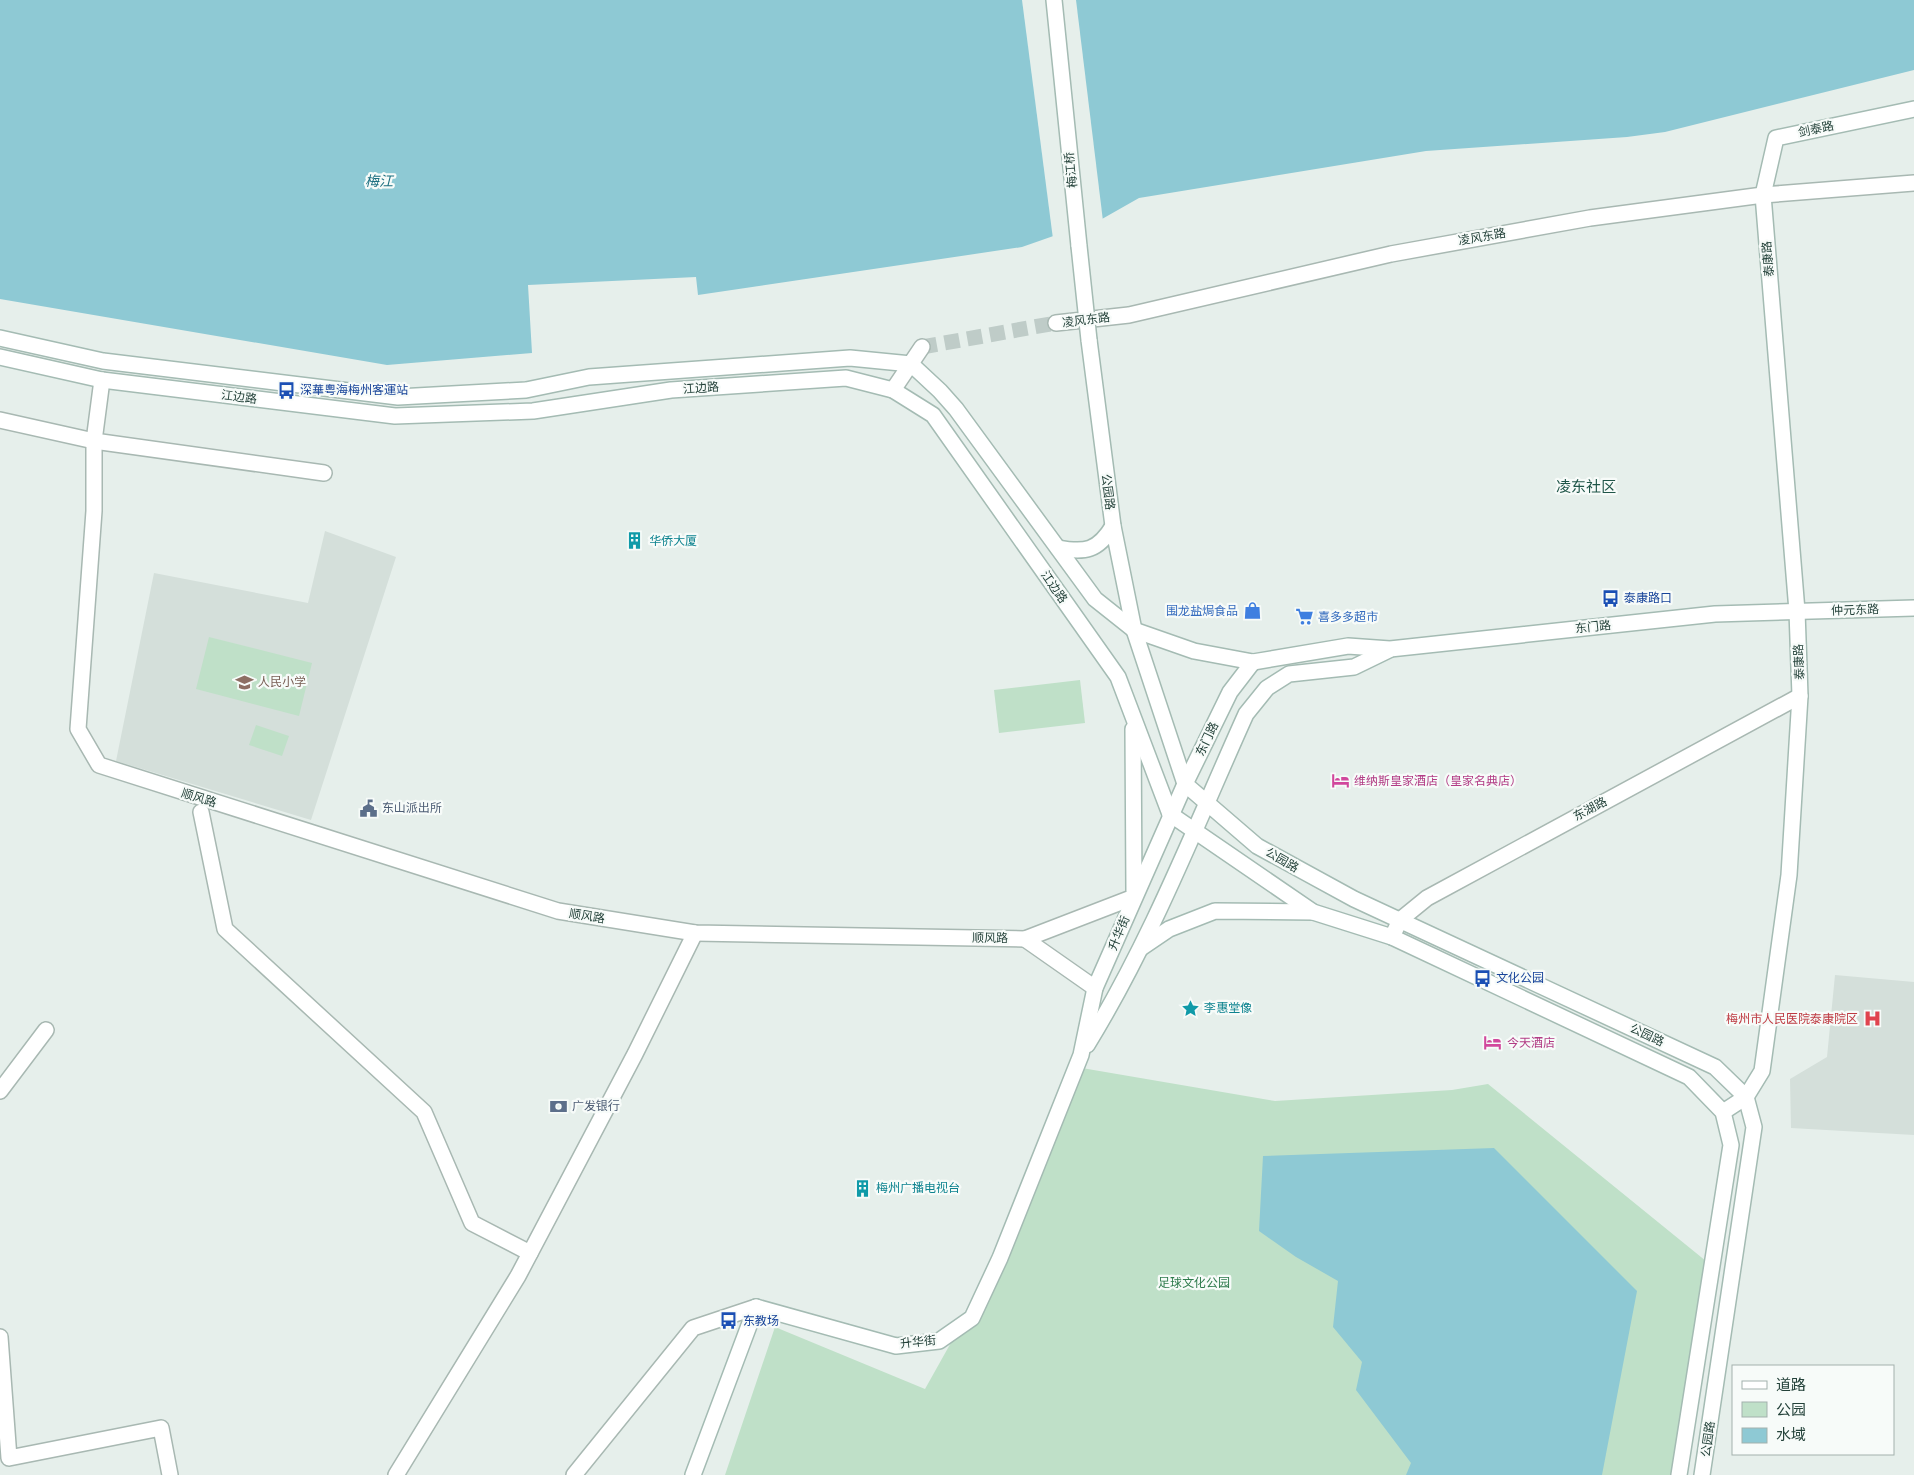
<svg xmlns="http://www.w3.org/2000/svg" width="1914" height="1475" font-family="'Roboto Condensed','Noto Sans SC',sans-serif">
<style>
.built{fill:#d4dfda}
.green{fill:#bfe0c8}
.water{fill:#8ec9d4}
.pier{fill:#e6efeb}
.lines{fill:none;stroke-linecap:round;stroke-linejoin:round}
.street-tunnel{stroke:#bfccc8;stroke-width:15;stroke-dasharray:15 8;stroke-linecap:butt}
.street-casing{stroke:#a8b8b2;stroke-width:18}
.secondary-casing{stroke:#a4bbb3;stroke-width:18}
.street{stroke:#fff;stroke-width:15}
.secondary{stroke:#fff;stroke-width:15}
.secondary-bridge-casing{stroke:#a4bbb3;stroke-width:18;stroke-linecap:butt}
.secondary-bridge{stroke:#fff;stroke-width:15}
.labels{text-anchor:middle;dominant-baseline:central;stroke-width:4.5;stroke-linejoin:round;paint-order:stroke}
.street-label{font-size:12px;fill:#24423a;stroke:#f7fbf9}
.transit-label{font-size:12px;fill:#164399;stroke:#f7fbf9;text-anchor:start}
.culture-label{font-size:12px;fill:#0d838f;stroke:#f7fbf9;text-anchor:start}
.shop-label{font-size:12px;fill:#366cbe;stroke:#f7fbf9;text-anchor:end}
.education-label{font-size:12px;fill:#785e54;stroke:#f7fbf9;text-anchor:start}
.hotel-label{font-size:12px;fill:#b23c85;stroke:#f7fbf9;text-anchor:start}
.service-label{font-size:12px;fill:#4e5e75;stroke:#f7fbf9;text-anchor:start}
.health-label{font-size:12px;fill:#be3a42;stroke:#f7fbf9;text-anchor:end}
.park-label{font-size:12px;fill:#2d7a4b;stroke:#f7fbf9}
.water-label{font-size:14px;font-style:italic;fill:#1c6f80;stroke:#f7fbf9}
.quarter-label{font-size:15px;fill:#1f5548;stroke:#f7fbf9}
</style>
<rect width="100%" height="100%" fill="#e6efeb"/>
<g class="built">
<polygon points="325,531 396,557 311,820 116,761 154,573 308,603"/>
<polygon points="1835,975 1914,982 1914,1135 1791,1128 1790,1079 1827,1057"/>
</g>
<g class="green">
<polygon points="209,637 312,663 299,716 196,689"/>
<polygon points="1080,680 1085,723 999,733 994,690"/>
<polygon points="256,725 289,736 282,756 249,745"/>
<polygon points="1076,1067 1275,1101 1452,1090 1488,1084 1717,1270 1686,1475 725,1475 775,1327 925,1389 990,1273"/>
</g>
<g class="water">
<polygon points="0,0 1914,0 1914,70 1665,132 1627,137 1426,151 1139,198 1102,219 1022,247 698,295 696,277 528,285 532,353 387,365 0,299"/>
<polygon points="1494,1148 1637,1291 1602,1475 1406,1475 1411,1463 1356,1390 1362,1362 1333,1327 1338,1281 1296,1257 1259,1231 1263,1156"/>
</g>
<polygon class="pier" points="1022,0 1076,0 1103,221 1053,239"/>
<g class="lines">
<polyline class="street-tunnel" points="922,347 1056,323"/>
<defs>
<g id="street">
<polyline points="1056,323 1129,315 1391,254 1590,218 1763,195 1914,183"/>
<polyline points="102,380 94,441 94,511 78,729 99,765 558,911 695,933 1025,939 1134,897"/>
<polyline points="893,390 922,347"/>
<polyline points="0,420 94,441 324,473"/>
<polyline points="201,812 225,929 424,1112 472,1223 530,1253"/>
<polyline points="1392,937 1400,920 1427,898 1800,696"/>
<polyline points="1025,939 1095,988"/>
<polyline points="0,1091 46,1030"/>
<polyline points="0,1337 9,1458 161,1428 170,1475"/>
<polyline points="396,1475 518,1276 635,1054 695,933"/>
<polyline points="574,1475 693,1328 756,1307"/>
</g>
<g id="secondary">
<polyline points="1054,0 1079,246"/>
<polyline points="0,338 103,361 398,397 526,390 589,377 850,358 911,364 940,391 956,409 1095,599 1134,630 1194,651 1253,662 1348,646 1390,649 1715,614 1914,608"/>
<polyline points="1089,340 1113,526 1134,630 1185,784"/>
<polyline points="0,357 102,380 395,416 533,411 671,390 846,378 893,390 933,415 1118,677 1170,814"/>
<path d="M1058 548C1085 553 1098 551 1113 526"/>
<polyline points="1133,729 1134,891"/>
<polyline points="1185,784 1257,846 1354,899 1715,1067 1746,1097 1754,1127 1702,1475"/>
<polyline points="1170,814 1313,912 1392,937 1689,1077 1723,1112 1731,1145 1679,1475"/>
<polyline points="1141,948 1169,929 1215,911 1313,912"/>
<path d="M1087 1045C1151 941 1196 825 1246 714L1267 688 1289 674 1354 667 1389 650"/>
<polyline points="1723,1112 1746,1097 1762,1071 1789,875 1800,696 1797,611 1763,195 1776,138 1914,109"/>
<polyline points="693,1475 756,1307 896,1346 939,1341 972,1318 1000,1258 1081,1055 1095,988 1185,784 1230,692 1253,662"/>
</g>
</defs>
<use href="#street" class="street-casing"/>
<use href="#secondary" class="secondary-casing"/>
<use href="#street" class="street"/>
<use href="#secondary" class="secondary"/>
<defs>
<polyline id="secondary-bridge" points="1079,246 1089,340"/>
</defs>
<use href="#secondary-bridge" class="secondary-bridge-casing"/>
<use href="#secondary-bridge" class="secondary-bridge"/>
</g>
<defs>
<symbol id="bus-bare" viewBox="-9 -9 18 18"><path d="M-5-6H5V4H4V6H2V4H-2V6H-4V4H-5ZM-3.5-4V0h7V-4ZM-3.5 1.2v1.5H-2V1.2ZM2 1.2v1.5H3.5V1.2Z" fill="#1a4fb4" stroke="#f7fbf9" stroke-width="2.5" paint-order="stroke"/></symbol>
<symbol id="building-bare" viewBox="-9 -9 18 18"><path d="M-4-6H4V6H1V3H-1V6H-4ZM-2.5-4.3h1.7v1.8h-1.7ZM.8-4.3h1.7v1.8H.8ZM-2.5-1h1.7V.8h-1.7ZM.8-1h1.7V.8H.8Z" fill="#0f9aa8" stroke="#f7fbf9" stroke-width="2.5" paint-order="stroke"/></symbol>
<symbol id="shop-bare" viewBox="-9 -9 18 18"><path d="M-5-2.5h2.3a2.7 3.5 0 0 1 5.4 0H5L5.5 6h-11ZM-1.5-2.5h3a1.5 2.3 0 0 0-3 0Z" fill="#3f7fe0" stroke="#f7fbf9" stroke-width="2.5" paint-order="stroke"/></symbol>
<symbol id="supermarket-bare" viewBox="-9 -9 18 18"><path d="M-6-5.5h2.5l.6 2H6L4.5 2H-2.5L-4.4-4H-6ZM-1.5 3.2a1.3 1.3 0 1 0 .1 0ZM3 3.2a1.3 1.3 0 1 0 .1 0Z" fill="#3f7fe0" stroke="#f7fbf9" stroke-width="2.5" paint-order="stroke"/></symbol>
<symbol id="school-bare" viewBox="-9 -9 18 18"><path d="M0-5L7-2L0 1L-7-2ZM-4 1L0 2.5L4 1V4Q0 6-4 4Z" fill="#8d6e63" stroke="#f7fbf9" stroke-width="2.5" paint-order="stroke"/></symbol>
<symbol id="hotel-bare" viewBox="-9 -9 18 18"><path d="M-6-4.5h1.5V1H6V5H4.5V3h-9V5H-6ZM-4 0a1.8 1.8 0 1 1 3.6 0ZM.5 0V-2.5h3Q6-2.5 6 0Z" fill="#d1479c" stroke="#f7fbf9" stroke-width="2.5" paint-order="stroke"/></symbol>
<symbol id="civic-bare" viewBox="-9 -9 18 18"><path d="M-.6-6.5H3V-4.5H.6V-3L4-1V1h2V6H-6V1h2V-1L-.6-3ZM-1.2 2.5V6h2.4V2.5Z" fill="#5c6f8a" stroke="#f7fbf9" stroke-width="2.5" paint-order="stroke"/></symbol>
<symbol id="sight-bare" viewBox="-9 -9 18 18"><path d="M0-6L1.8-2.2L6-1.7L2.9 1.2L3.7 5.4L0 3.3L-3.7 5.4L-2.9 1.2L-6-1.7L-1.8-2.2Z" fill="#0f9aa8" stroke="#f7fbf9" stroke-width="2.5" paint-order="stroke"/></symbol>
<symbol id="hospital-bare" viewBox="-9 -9 18 18"><path d="M-5-5h3v3.5h4V-5h3V5h-3V1.5h-4V5h-3Z" fill="#e0444e" stroke="#f7fbf9" stroke-width="2.5" paint-order="stroke"/></symbol>
<symbol id="bank-bare" viewBox="-9 -9 18 18"><path d="M-6-4H6V4H-6ZM0-2.3a2.3 2.3 0 1 0 0 4.6a2.3 2.3 0 1 0 0-4.6Z" fill="#5c6f8a" stroke="#f7fbf9" stroke-width="2.5" paint-order="stroke"/></symbol>
</defs>
<g fill-rule="evenodd">
<use href="#bus-bare" x="274" y="378" width="25" height="25"/>
<use href="#building-bare" x="622" y="528" width="25" height="25"/>
<use href="#bus-bare" x="1598" y="586" width="25" height="25"/>
<use href="#shop-bare" x="1240" y="598" width="25" height="25"/>
<use href="#supermarket-bare" x="1292" y="604" width="25" height="25"/>
<use href="#school-bare" x="232" y="670" width="25" height="25"/>
<use href="#hotel-bare" x="1328" y="768" width="25" height="25"/>
<use href="#civic-bare" x="356" y="796" width="25" height="25"/>
<use href="#bus-bare" x="1470" y="966" width="25" height="25"/>
<use href="#sight-bare" x="1178" y="996" width="25" height="25"/>
<use href="#hospital-bare" x="1860" y="1006" width="25" height="25"/>
<use href="#hotel-bare" x="1480" y="1030" width="25" height="25"/>
<use href="#bank-bare" x="546" y="1094" width="25" height="25"/>
<use href="#building-bare" x="850" y="1176" width="25" height="25"/>
<use href="#bus-bare" x="716" y="1308" width="25" height="25"/>
</g>
<g class="labels">
<g class="street-label">
<text transform="translate(1816 129) rotate(-12)">剑泰路</text>
<text transform="translate(1071 170) rotate(-96)">梅江桥</text>
<text transform="translate(1482 237) rotate(-10)">凌风东路</text>
<text transform="translate(1768 259) rotate(-95)">泰康路</text>
<text transform="translate(1086 320) rotate(-7)">凌风东路</text>
<text transform="translate(701 388) rotate(-4)">江边路</text>
<text transform="translate(239 397) rotate(7)">江边路</text>
<text transform="translate(1108 492) rotate(83)">公园路</text>
<text transform="translate(1054 587) rotate(55)">江边路</text>
<text transform="translate(1855 610) rotate(-2)">仲元东路</text>
<text transform="translate(1593 627) rotate(-6)">东门路</text>
<text transform="translate(1799 662) rotate(-92)">泰康路</text>
<text transform="translate(1207 739) rotate(-64)">东门路</text>
<text transform="translate(199 798) rotate(17)">顺风路</text>
<text transform="translate(1590 809) rotate(-28)">东湖路</text>
<text transform="translate(1282 860) rotate(30)">公园路</text>
<text transform="translate(587 916) rotate(9)">顺风路</text>
<text transform="translate(1119 933) rotate(-67)">升华街</text>
<text transform="translate(990 938) rotate(1)">顺风路</text>
<text transform="translate(1647 1035) rotate(25)">公园路</text>
<text transform="translate(918 1342) rotate(-6)">升华街</text>
<text transform="translate(1708 1439) rotate(-82)">公园路</text>
</g>
<g class="transit-label">
<text x="300" y="390">深華粵海梅州客運站</text>
<text x="1624" y="598">泰康路口</text>
<text x="1496" y="978">文化公园</text>
<text x="743" y="1321">东教场</text>
</g>
<g class="culture-label">
<text x="649" y="541">华侨大厦</text>
<text x="1204" y="1008">李惠堂像</text>
<text x="876" y="1188">梅州广播电视台</text>
</g>
<g class="shop-label">
<text x="1238" y="611">围龙盐焗食品</text>
<text x="1318" y="617" text-anchor="start">喜多多超市</text>
</g>
<g class="education-label">
<text x="258" y="682">人民小学</text>
</g>
<g class="hotel-label">
<text x="1354" y="781">维纳斯皇家酒店（皇家名典店）</text>
<text x="1507" y="1043">今天酒店</text>
</g>
<g class="service-label">
<text x="382" y="808">东山派出所</text>
<text x="572" y="1106">广发银行</text>
</g>
<g class="health-label">
<text x="1858" y="1019">梅州市人民医院泰康院区</text>
</g>
<g class="park-label">
<text x="1194" y="1283">足球文化公园</text>
</g>
<g class="water-label">
<text x="379" y="181">梅江</text>
</g>
<g class="quarter-label">
<text x="1586" y="487">凌东社区</text>
</g>
</g>
<rect x="1732" y="1365" width="162" height="90" fill="#f7fbf9" stroke="#a3b1ad"/>
<rect x="1742" y="1381" width="25" height="8" fill="#ffffff" stroke="#a3b1ad"/>
<text x="1776" y="1390" font-size="15" fill="#24423a">道路</text>
<rect x="1742" y="1402" width="25" height="15" fill="#bfe0c8" stroke="#a3b1ad"/>
<text x="1776" y="1415" font-size="15" fill="#24423a">公园</text>
<rect x="1742" y="1428" width="25" height="15" fill="#8ec9d4" stroke="#a3b1ad"/>
<text x="1776" y="1440" font-size="15" fill="#24423a">水域</text>
</svg>
